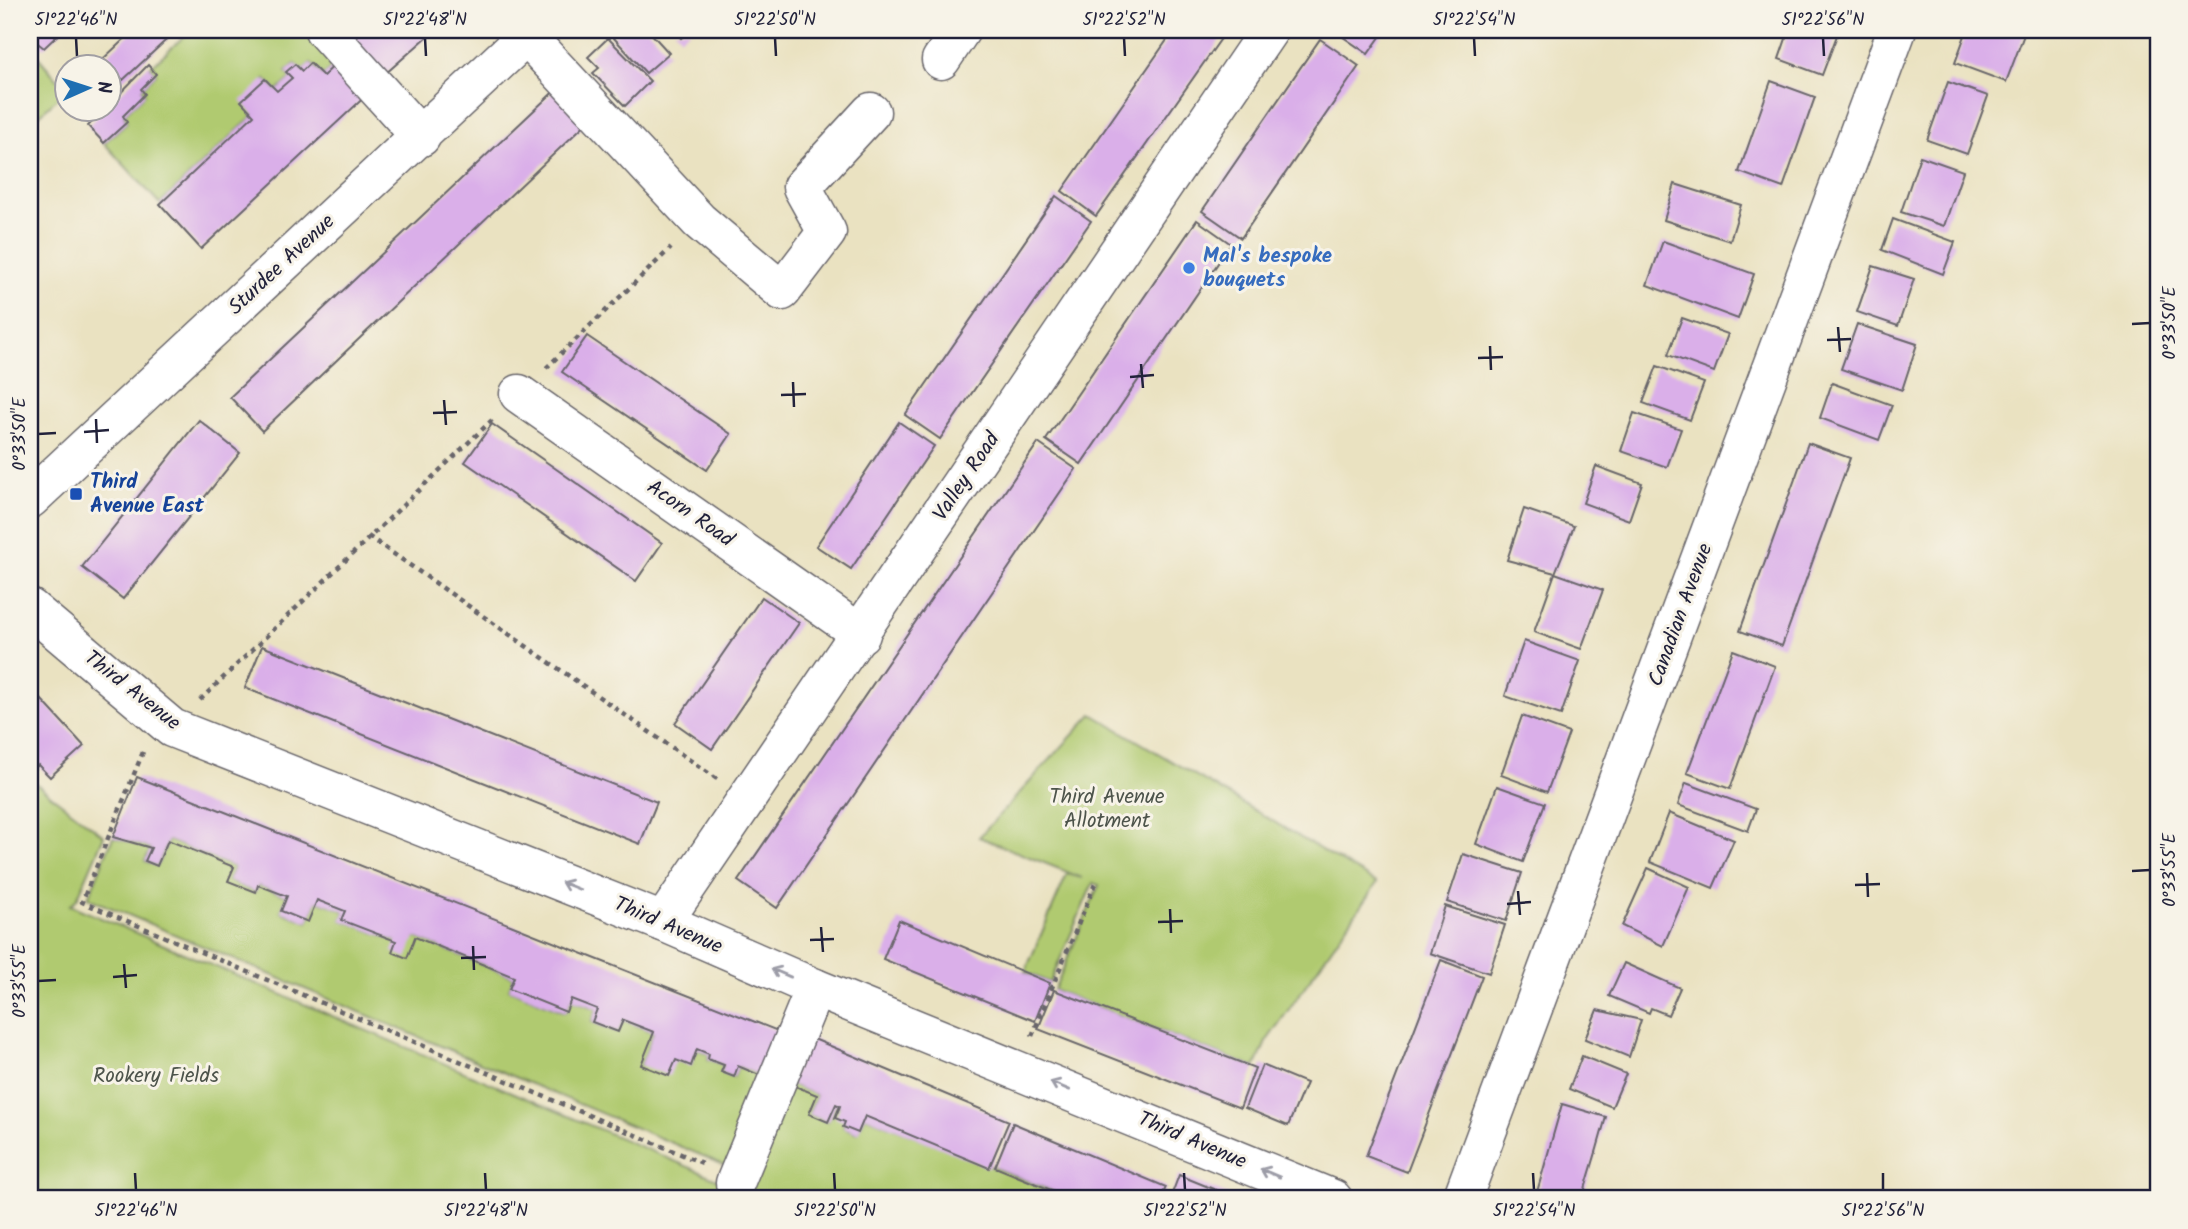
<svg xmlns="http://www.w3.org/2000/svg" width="2188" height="1229" font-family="Kalam,sans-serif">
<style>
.green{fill:#b0ca6f;stroke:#697655;stroke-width:2}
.building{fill:#daafe9}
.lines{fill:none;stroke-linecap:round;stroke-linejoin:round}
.minor-casing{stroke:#68656a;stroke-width:41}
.path{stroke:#68656a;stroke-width:4.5;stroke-dasharray:5 5;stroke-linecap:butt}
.minor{stroke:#fff;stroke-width:38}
.oneway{stroke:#9c9ca7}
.ticks{fill:none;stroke:#22223b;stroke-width:2.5}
.shop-dot{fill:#3f7fe0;stroke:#f7f3e8;stroke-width:2.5}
.transit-dot{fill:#1a4fb4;stroke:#f7f3e8;stroke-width:2.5}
.labels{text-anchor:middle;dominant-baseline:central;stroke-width:6;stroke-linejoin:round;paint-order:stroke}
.shop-label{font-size:21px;font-weight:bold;fill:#366cbe;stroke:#f7f3e8;text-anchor:start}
.street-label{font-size:21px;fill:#22223b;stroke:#f7f3e8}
.transit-label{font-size:21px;font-weight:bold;fill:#164399;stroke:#f7f3e8;text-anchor:start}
.park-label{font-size:21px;fill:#4d544b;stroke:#f7f3e8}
.neatline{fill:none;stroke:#22223b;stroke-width:2.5}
.ticks-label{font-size:18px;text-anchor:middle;fill:#22223b}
</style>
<rect width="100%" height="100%" fill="#f7f3e8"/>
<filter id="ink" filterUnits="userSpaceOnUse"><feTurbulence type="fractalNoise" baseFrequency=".0143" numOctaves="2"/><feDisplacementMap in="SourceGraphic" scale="14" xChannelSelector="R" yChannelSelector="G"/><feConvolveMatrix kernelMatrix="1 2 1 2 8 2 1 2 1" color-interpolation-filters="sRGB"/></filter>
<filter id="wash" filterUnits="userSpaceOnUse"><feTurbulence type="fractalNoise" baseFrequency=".00686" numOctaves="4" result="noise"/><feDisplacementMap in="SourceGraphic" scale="28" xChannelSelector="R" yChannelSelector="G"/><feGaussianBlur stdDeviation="1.57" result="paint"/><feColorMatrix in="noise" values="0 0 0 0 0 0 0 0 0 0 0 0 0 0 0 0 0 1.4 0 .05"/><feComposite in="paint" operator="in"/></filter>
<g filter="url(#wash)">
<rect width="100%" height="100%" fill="#eae2c1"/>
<g class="green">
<polygon points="191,30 311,30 340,60 323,76 311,63 302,71 295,64 286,72 292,78 277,91 265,79 254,115 160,204 104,143 127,122 123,116 145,94 141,89 156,74 150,67"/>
<polygon points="30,47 66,90 30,124"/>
<polygon points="1092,714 1377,883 1266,1042 1255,1068 1054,990 1099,885 1093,883 1050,983 1025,972 1067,874 1082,878 979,837"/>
<polygon points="30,779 104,836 77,899 70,905 745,1191 790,1084 817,1095 809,1114 828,1122 836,1104 840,1106 845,1122 843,1127 857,1133 865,1116 1070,1198 30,1199"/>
<polygon points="113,837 151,848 145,861 157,866 168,840 234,867 228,881 255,892 258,885 287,896 281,912 308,922 317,900 345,911 342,920 396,941 415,937 514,977 509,989 565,1012 571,999 597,1009 592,1022 617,1032 623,1020 654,1032 641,1065 676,1060 691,1065 697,1049 709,1054 708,1059 724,1065 722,1072 734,1077 738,1066 764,1077 729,1167 88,898"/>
</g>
<g id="blocks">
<g class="building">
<polygon points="30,30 63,30 44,48 30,37"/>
<polygon points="134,30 177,30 123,80 103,59"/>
<polygon points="346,30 435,30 385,74"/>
<polygon points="621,30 648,30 669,53 646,73 613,37"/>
<polygon points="674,30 690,30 681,38"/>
<polygon points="1174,30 1227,30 1096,216 1062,191"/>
<polygon points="1333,30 1385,30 1368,54"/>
<polygon points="1789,30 1839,30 1822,75 1779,59"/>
<polygon points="1967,30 2025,32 2006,82 1955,63"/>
<polygon points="608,38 650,81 625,106 593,73 599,68 588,57"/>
<polygon points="1320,39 1359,66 1241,238 1202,211"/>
<polygon points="340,60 370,92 201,249 160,204 254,115 241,101 265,79 277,91 292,78 286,72 295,64 302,71 310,63 323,76"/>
<polygon points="148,65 156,74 141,89 145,94 123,116 127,122 104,143 88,126"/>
<polygon points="1771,81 1815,97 1783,188 1739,172"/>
<polygon points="564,82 595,115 262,431 230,397"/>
<polygon points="1948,82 1988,96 1967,154 1927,140"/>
<polygon points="1920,156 1963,171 1944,226 1901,212"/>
<polygon points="1675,184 1741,205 1730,241 1664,220"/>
<polygon points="1056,196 1091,221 940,439 905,415"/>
<polygon points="1893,219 1955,242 1943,274 1882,250"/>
<polygon points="1197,220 1231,244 1081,464 1046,440"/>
<polygon points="1663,241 1754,274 1738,319 1647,285"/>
<polygon points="1873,266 1914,279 1898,326 1857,312"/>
<polygon points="1682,318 1728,334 1714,372 1668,355"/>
<polygon points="1857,324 1917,344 1902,390 1841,369"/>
<polygon points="587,336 731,434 707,470 562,372"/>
<polygon points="1657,366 1704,383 1690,420 1643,403"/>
<polygon points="1832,383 1892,405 1879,440 1820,418"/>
<polygon points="1634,413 1681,429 1667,467 1621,451"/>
<polygon points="199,420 240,453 123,599 82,567"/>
<polygon points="899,422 934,446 851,569 816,546"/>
<polygon points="492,424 662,543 636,581 465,462"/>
<polygon points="1038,443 1076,469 777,908 738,881"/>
<polygon points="1808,443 1850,458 1782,646 1740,631"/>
<polygon points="1596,466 1642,483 1629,520 1583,503"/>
<polygon points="1524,509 1574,526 1555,573 1507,560"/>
<polygon points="1555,573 1603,590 1581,649 1534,632"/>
<polygon points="762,597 799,623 712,749 675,723"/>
<polygon points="1524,641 1580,661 1561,715 1505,696"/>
<polygon points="262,646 657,802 640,844 245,688"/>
<polygon points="1733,650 1775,666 1730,789 1687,773"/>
<polygon points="30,687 84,746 50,777 38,765 30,773"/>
<polygon points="1522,716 1569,733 1547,792 1501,775"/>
<polygon points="137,777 783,1033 764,1077 738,1066 734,1077 721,1072 724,1065 708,1059 709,1054 697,1049 691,1066 676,1060 669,1076 641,1065 654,1032 623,1020 618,1032 592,1022 597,1009 571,999 566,1012 509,989 514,977 415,937 407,958 392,952 396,941 341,920 345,911 317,900 308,922 281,911 287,896 258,885 256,892 228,881 234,867 168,840 157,866 145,861 151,848 113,837"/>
<polygon points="1686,783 1756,809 1748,831 1678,805"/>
<polygon points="1497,786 1545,803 1523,862 1476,844"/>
<polygon points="1669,813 1734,840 1713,888 1650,862"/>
<polygon points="1463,854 1522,873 1506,921 1447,902"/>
<polygon points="1648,868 1689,887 1663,946 1622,926"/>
<polygon points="1445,906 1505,925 1489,973 1430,953"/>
<polygon points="899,920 1050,983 1035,1021 883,959"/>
<polygon points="1441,960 1482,976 1407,1172 1366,1156"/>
<polygon points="1624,963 1680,988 1668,1015 1651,1008 1649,1013 1609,996"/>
<polygon points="1054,990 1255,1068 1240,1108 1038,1029"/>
<polygon points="1597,1010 1641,1020 1629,1057 1585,1039"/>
<polygon points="809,1037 1009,1121 989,1168 865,1116 858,1133 843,1127 845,1122 835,1118 840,1106 836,1104 828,1122 809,1114 817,1095 790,1084"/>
<polygon points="1582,1056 1626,1074 1612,1107 1569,1089"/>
<polygon points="1262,1065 1306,1083 1288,1126 1245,1108"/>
<polygon points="1562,1104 1606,1117 1597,1149 1582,1199 1535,1199"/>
<polygon points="1013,1123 1166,1187 1161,1199 1073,1199 995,1167"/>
<polygon points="1179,1175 1211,1188 1238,1199 1170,1199"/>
</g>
</g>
</g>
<g filter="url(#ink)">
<use href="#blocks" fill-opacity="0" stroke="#68656a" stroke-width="2"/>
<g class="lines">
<defs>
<g id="minor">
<polyline points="324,30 421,137"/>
<polyline points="526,36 699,221 782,291 827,232 802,187 871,112"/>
<polyline points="941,60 961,30"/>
<polyline points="519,394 861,634"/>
<polyline points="30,499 533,30"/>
<polyline points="30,608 172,728 663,922 815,988 1333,1199"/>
<polyline points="663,922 1269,30"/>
<polyline points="735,1183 815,988"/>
<polyline points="1462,1199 1897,30"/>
</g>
</defs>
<use href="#minor" class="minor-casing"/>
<g class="path">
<polyline points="546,368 671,248"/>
<polyline points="368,536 717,779"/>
<polyline points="200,700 492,420"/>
<polyline points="143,752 82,902 702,1163"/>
<polyline points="1032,1036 1097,879"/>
</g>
<use href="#minor" class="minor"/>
</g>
<defs><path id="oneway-shaft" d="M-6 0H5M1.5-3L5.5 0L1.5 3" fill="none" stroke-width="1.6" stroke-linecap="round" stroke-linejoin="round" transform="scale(1.75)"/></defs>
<g class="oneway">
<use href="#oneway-shaft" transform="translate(571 886) rotate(-158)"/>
<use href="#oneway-shaft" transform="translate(781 973) rotate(-157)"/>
<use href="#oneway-shaft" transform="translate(1060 1086) rotate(-157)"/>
<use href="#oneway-shaft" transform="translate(1270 1173) rotate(-157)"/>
</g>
</g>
<path class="ticks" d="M76 38 77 56M425 38 426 56M775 38 776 56M1124 38 1125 56M1474 38 1475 56M1823 38 1824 56M2132 324 2150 323M1838 327 1840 352M1827 340 1851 339M1490 346 1491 370M1478 358 1503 357M1141 364 1143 388M1130 377 1154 375M793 382 794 407M781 395 806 394M444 400 446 425M433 413 457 412M96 419 97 443M84 432 109 430M38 434 56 433M2132 871 2150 870M1867 873 1868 897M1855 885 1880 884M1518 891 1520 915M1507 904 1531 902M1170 909 1171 933M1158 922 1183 921M821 927 823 952M810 940 834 939M473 946 474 970M461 958 486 957M124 964 126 988M113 977 137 975M38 981 56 980M135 1173 136 1190M485 1173 486 1190M834 1173 835 1190M1184 1173 1185 1190M1533 1173 1534 1190M1883 1173V1190"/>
<circle class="shop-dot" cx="1189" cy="268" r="7"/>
<rect class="transit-dot" x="69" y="487" width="14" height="14" rx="3.5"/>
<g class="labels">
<g class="shop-label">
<text x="1203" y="256">MaI's bespoke<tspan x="1203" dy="24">bouquets</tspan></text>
</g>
<g class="street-label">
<text transform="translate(282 265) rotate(-43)">Sturdee Avenue</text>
<text transform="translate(967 477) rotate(-56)">Valley Road</text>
<text transform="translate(690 514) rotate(35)">Acorn Road</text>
<text transform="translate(1681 615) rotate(-70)">Canadian Avenue</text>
<text transform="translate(132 691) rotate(38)">Third Avenue</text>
<text transform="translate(668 926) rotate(23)">Third Avenue</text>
<text transform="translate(1192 1141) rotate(23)">Third Avenue</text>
</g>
<g class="transit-label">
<text x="90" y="482">Third<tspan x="90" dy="24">Avenue East</tspan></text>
</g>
<g class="park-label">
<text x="1107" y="797">Third Avenue<tspan x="1107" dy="24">Allotment</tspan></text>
<text x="156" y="1076">Rookery Fields</text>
</g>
</g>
<rect width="2188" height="1229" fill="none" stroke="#f7f3e8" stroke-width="77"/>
<g transform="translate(88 88) rotate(87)"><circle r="33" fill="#f7f3e8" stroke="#a29fa3" stroke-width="2"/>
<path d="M0-5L12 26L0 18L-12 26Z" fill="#1f6fb2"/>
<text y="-10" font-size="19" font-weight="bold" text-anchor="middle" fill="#22223b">N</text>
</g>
<rect x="38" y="38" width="2112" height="1152" class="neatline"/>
<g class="ticks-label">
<text x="76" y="25">51°22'46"N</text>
<text x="425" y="25">51°22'48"N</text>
<text x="775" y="25">51°22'50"N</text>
<text x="1124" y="25">51°22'52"N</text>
<text x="1474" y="25">51°22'54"N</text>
<text x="1823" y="25">51°22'56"N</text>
<text transform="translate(2169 323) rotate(-90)" y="6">0°33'50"E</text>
<text transform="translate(19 434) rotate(-90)" y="6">0°33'50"E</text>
<text transform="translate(2169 870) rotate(-90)" y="6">0°33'55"E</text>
<text transform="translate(19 981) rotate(-90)" y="6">0°33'55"E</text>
<text x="136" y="1216">51°22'46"N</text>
<text x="486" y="1216">51°22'48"N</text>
<text x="835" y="1216">51°22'50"N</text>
<text x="1185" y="1216">51°22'52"N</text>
<text x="1534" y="1216">51°22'54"N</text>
<text x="1883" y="1216">51°22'56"N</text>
</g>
</svg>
